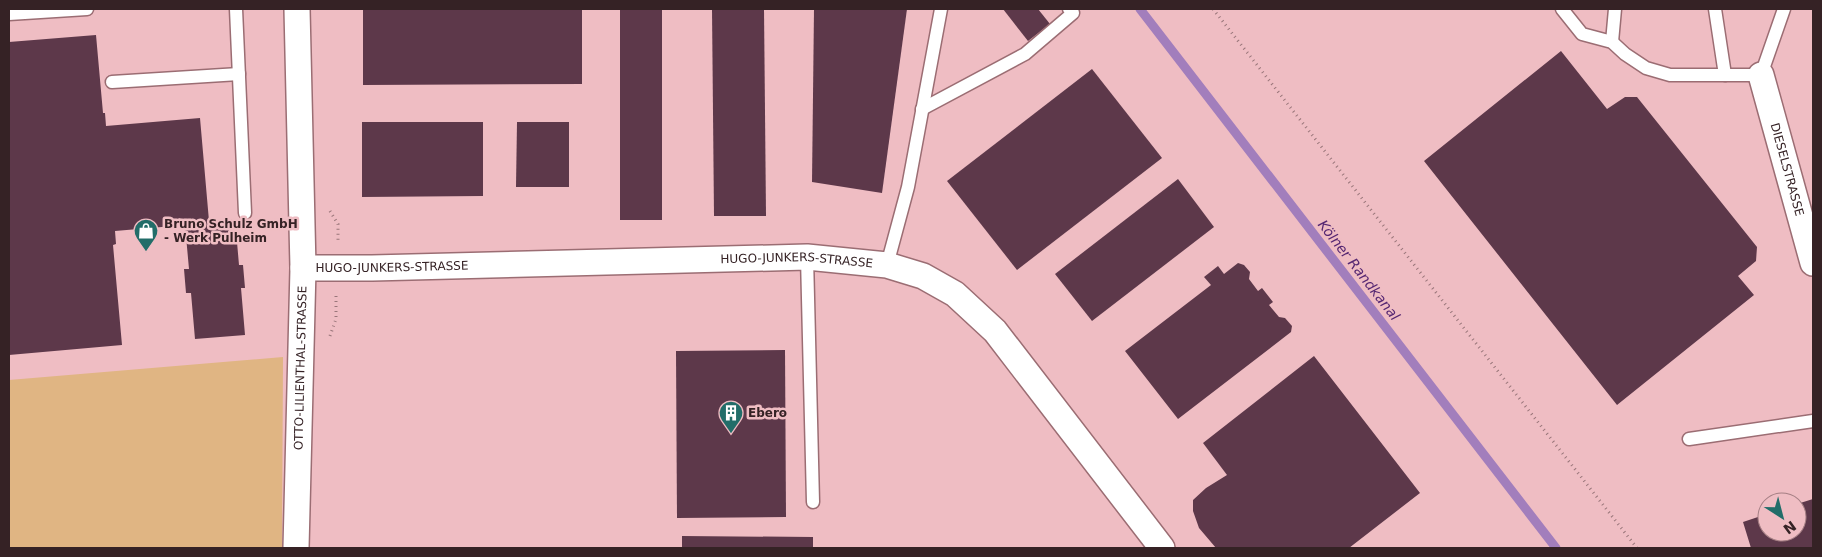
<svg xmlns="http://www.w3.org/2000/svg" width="1822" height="557" font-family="'DejaVu Sans',sans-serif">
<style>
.green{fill:#e0b583}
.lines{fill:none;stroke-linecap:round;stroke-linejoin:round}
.stream{stroke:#a27ebc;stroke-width:9}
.building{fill:#5d384a}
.lane-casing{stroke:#9b6d73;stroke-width:15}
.street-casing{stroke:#9b6d73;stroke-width:28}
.path{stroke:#99767a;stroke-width:3;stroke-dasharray:1 4;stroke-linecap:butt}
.lane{stroke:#fff;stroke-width:12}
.street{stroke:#fff;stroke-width:25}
.labels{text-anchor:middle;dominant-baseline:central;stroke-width:5;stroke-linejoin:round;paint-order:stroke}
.street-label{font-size:12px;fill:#352225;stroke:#efbdc3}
.poi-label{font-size:12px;font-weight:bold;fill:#352225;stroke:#efbdc3;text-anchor:start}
.water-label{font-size:14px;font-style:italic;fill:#562772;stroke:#efbdc3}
</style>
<rect width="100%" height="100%" fill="#efbdc3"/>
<polygon class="green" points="283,357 282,548 9,548 9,380"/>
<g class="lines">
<polyline class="stream" points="1140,9 1556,548"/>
</g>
<g class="building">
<polygon points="363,9 582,9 582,84 363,85"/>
<rect x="620" y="9" width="42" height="211"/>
<polygon points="712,9 764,9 766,216 714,216"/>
<polygon points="814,9 907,9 882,193 812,182"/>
<polygon points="1003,9 1038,9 1050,24 1028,41"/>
<polygon points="96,35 103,113 105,113 106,126 200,118 209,221 235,219 239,265 243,265 245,288 241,288 245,335 195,339 191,293 186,293 184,269 189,269 185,225 115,231 116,244 113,245 122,345 9,355 9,42"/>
<polygon points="1561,51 1607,109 1625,97 1637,97 1757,247 1756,261 1738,276 1754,295 1617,405 1424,161"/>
<polygon points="1092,69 1162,158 1017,270 947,181"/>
<polygon points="362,122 483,122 483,196 362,197"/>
<polygon points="517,122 569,122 569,187 516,187"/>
<polygon points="1178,179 1214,227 1092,321 1055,274"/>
<polygon points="1238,263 1244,265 1250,272 1249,279 1258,291 1262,288 1273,302 1269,305 1279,317 1285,318 1292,326 1291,332 1178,419 1125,351 1211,285 1204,277 1218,266 1224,274"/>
<polygon points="785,350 786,517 677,518 676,351"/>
<polygon points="1314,356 1420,493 1349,548 1216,548 1199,528 1193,511 1193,500 1206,488 1227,475 1203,443"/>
<polygon points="1813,499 1813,548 1751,548 1743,522 1767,514 1767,532 1797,532 1797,504"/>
<polygon points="682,536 813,537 813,548 682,548"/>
</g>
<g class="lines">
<defs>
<g id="lane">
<polyline points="236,9 245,213"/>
<polyline points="1562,9 1582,34 1612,42 1625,54 1646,68 1670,75 1761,75 1784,9"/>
<polyline points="1715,9 1725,75"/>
<polyline points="9,14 87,9"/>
<polyline points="1612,42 1615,9"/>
<polyline points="112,82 239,74"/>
<polyline points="922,109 1025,54 1073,13 1069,9"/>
<polyline points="807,257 813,502"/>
<polyline points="887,265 908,187 941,9"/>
<polyline points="1689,439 1813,421"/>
</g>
<g id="street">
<path id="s1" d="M1761 75 1813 263"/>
<path id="s2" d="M303 268H372L807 257 887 265 923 276 955 294 995 331 1162 548"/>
<path id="s3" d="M296 548 303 268 297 9"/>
</g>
</defs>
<use href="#lane" class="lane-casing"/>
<use href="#street" class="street-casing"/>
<g class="path">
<polyline points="1213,9 1637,548"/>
<polyline points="330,211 338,224 338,242"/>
<polyline points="330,336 336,319 336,296"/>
</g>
<use href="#lane" class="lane"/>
<use href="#street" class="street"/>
</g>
<defs>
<symbol id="shop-pin" viewBox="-11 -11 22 30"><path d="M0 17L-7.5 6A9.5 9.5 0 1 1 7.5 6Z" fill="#226d69" stroke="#efbdc3"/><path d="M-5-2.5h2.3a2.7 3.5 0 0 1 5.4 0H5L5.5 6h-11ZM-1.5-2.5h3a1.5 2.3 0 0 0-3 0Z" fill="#fff"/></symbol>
<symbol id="building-pin" viewBox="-11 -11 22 30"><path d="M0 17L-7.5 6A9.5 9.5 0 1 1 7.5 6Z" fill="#226d69" stroke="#efbdc3"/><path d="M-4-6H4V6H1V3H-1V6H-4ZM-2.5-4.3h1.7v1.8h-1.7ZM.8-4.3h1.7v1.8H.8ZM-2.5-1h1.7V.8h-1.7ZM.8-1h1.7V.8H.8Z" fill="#fff"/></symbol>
</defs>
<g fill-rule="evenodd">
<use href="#shop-pin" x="132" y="217" width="28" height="38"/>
<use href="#building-pin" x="717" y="399" width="28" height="38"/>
</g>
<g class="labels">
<g class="street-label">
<text stroke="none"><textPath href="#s1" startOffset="98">DIESELSTRASSE</textPath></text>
<text stroke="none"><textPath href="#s2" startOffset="494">HUGO-JUNKERS-STRASSE</textPath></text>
<text stroke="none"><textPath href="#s2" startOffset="89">HUGO-JUNKERS-STRASSE</textPath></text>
<text stroke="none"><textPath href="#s3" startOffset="180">OTTO-LILIENTHAL-STRASSE</textPath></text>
</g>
<g class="poi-label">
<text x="164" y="224">Bruno Schulz GmbH<tspan x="164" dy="14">- Werk Pulheim</tspan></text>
<text x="748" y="413">Ebero</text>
</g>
<g class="water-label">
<text transform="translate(1359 270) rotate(52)">Kölner Randkanal</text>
</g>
</g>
<rect width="1822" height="557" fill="none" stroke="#352225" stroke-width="20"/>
<g transform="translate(1782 517) rotate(144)"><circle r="24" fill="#efbdc3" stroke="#a57f84"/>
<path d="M0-4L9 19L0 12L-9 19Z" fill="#226d69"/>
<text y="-8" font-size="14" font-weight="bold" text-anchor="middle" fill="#352225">N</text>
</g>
</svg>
